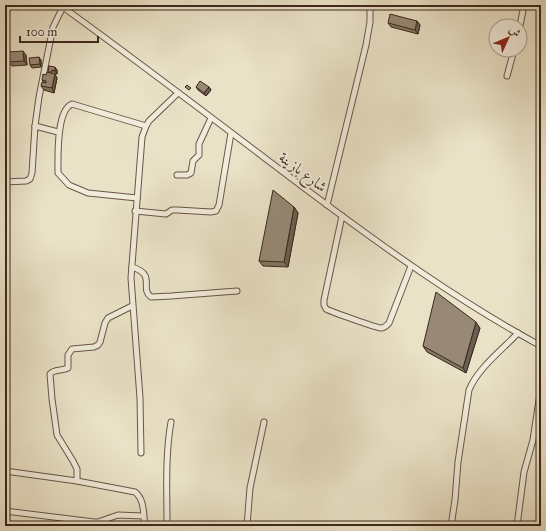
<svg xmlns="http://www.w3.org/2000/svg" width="546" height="531" font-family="'IM FELL Great Primer',Amiri,serif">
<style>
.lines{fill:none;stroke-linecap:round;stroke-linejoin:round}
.minor-casing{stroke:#685647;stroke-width:7}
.minor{stroke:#f1ecdb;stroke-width:5}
.wall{fill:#827665;stroke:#3d281c}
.shaded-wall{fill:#6a6052;stroke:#3d281c}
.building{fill:#978975;stroke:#3d281c}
.labels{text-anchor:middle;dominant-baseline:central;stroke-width:4;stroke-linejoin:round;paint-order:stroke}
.street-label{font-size:15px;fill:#3d281c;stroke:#f1ecdb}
</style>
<rect width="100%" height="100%" fill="#eae2c7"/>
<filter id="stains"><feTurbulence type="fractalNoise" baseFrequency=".005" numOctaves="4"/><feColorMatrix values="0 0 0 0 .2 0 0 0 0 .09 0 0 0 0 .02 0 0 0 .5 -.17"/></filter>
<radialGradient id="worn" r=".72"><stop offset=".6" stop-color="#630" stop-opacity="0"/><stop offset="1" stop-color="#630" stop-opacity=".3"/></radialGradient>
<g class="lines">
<defs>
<g id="minor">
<path d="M60 5C143 65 225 128 307 190 382 246 458 301 541 346"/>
<polyline points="520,26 524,5"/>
<polyline points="507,76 514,50"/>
<polyline points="35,126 58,132"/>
<polyline points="177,175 187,175 191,173 193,161 199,155 199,144 211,118"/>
<polyline points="5,182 26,181 30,179 32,173 35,126 39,97 53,27 63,7"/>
<path d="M137 198 88 193 69 185 58 173C58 158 56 110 72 104L146 126"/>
<polyline points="327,205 366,45 370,22 370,5"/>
<polyline points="135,211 166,214 172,210 177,210 211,212 216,211 219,205 231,133"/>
<path d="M342 216 324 300V305L326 309C332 312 377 328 381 328 385 328 387 325 389 323L411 266"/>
<path d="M132 267C157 275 139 288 151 297L171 296 237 291"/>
<polyline points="141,453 140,398 131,278 142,137 146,126 149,121 178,93"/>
<path d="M5 471 77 481 135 492C145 500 143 514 145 526"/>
<path d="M77 481V469L73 461 57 435 52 399 50 374C54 369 62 371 68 368V355L72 349 94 347 98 345 100 342 105 323 108 318 132 306"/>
<polyline points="5,511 94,522 98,522 118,515 143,516"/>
<path d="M167 526C167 492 165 456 171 422"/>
<polyline points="247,526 250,488 264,422"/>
<path d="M451 526 455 500 458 462 469 390C478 368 502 350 518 333"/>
<polyline points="517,526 524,472 533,440 539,400"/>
</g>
</defs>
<use href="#minor" class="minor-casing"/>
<use href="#minor" class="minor"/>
</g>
<g class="wall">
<polygon points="417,21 420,25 418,34 391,27 388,23"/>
<polygon points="26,55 27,65 12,66 9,62"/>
<polygon points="41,60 41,67 32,68 30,65"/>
<polygon points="49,66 57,70 57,74 54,74 57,78 54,93 44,90 41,86 44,83 42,80 49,73"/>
<polygon points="196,87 209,87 211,90 206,96 198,90"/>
<polygon points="294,207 298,213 288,267 263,266 259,261"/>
<polygon points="480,328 466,373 427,352 423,346"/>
</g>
<g class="shaded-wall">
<polygon points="417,21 420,25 418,34 415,30"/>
<polygon points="23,51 26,55 27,65 24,61"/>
<polygon points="39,57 41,60 41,67 40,64"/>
<polygon points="55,67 57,70 57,74 55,71"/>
<polygon points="55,74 57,78 54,93 52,88"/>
<polygon points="209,87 211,90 206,96 204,93"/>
<polygon points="294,207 298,213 288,267 284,262"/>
<polygon points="476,322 480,328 466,373 463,368"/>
</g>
<g class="building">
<polygon points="390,14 417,21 415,30 388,23"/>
<polygon points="23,51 24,61 9,62 9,52"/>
<polygon points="39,57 40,64 30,65 29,58"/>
<polygon points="49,66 55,67 55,71 52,70 52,72 48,72"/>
<polygon points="47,72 55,74 52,88 41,86 42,82 46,83 46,81 42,80 43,74 46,75"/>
<polygon points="200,81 209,87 204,93 196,87"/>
<polygon points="187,85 191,88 189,90 185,87"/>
<polygon points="273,190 294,207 284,262 259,261"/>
<polygon points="436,292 476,322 463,368 423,346"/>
</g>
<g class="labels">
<g class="street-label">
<text transform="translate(303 172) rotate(37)">شارع بازينة</text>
</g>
</g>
<rect width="546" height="531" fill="none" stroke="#eae2c7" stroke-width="20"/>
<rect x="6" y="6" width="534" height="519" fill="none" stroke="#3d281c" stroke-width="2"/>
<rect x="10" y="10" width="526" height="511" fill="none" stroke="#3d281c"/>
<g transform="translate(508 38) rotate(46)"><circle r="19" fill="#f1ecdb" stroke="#a99e8f"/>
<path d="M0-3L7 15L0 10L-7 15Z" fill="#8f2418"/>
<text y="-6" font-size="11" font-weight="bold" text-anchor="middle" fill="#3d281c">ش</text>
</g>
<path d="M20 36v6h78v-6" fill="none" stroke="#3d281c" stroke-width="2"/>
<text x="26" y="36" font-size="12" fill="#3d281c" stroke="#f1ecdb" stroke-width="3" paint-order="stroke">100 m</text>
<rect width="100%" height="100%" filter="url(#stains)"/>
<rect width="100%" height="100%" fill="url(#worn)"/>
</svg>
